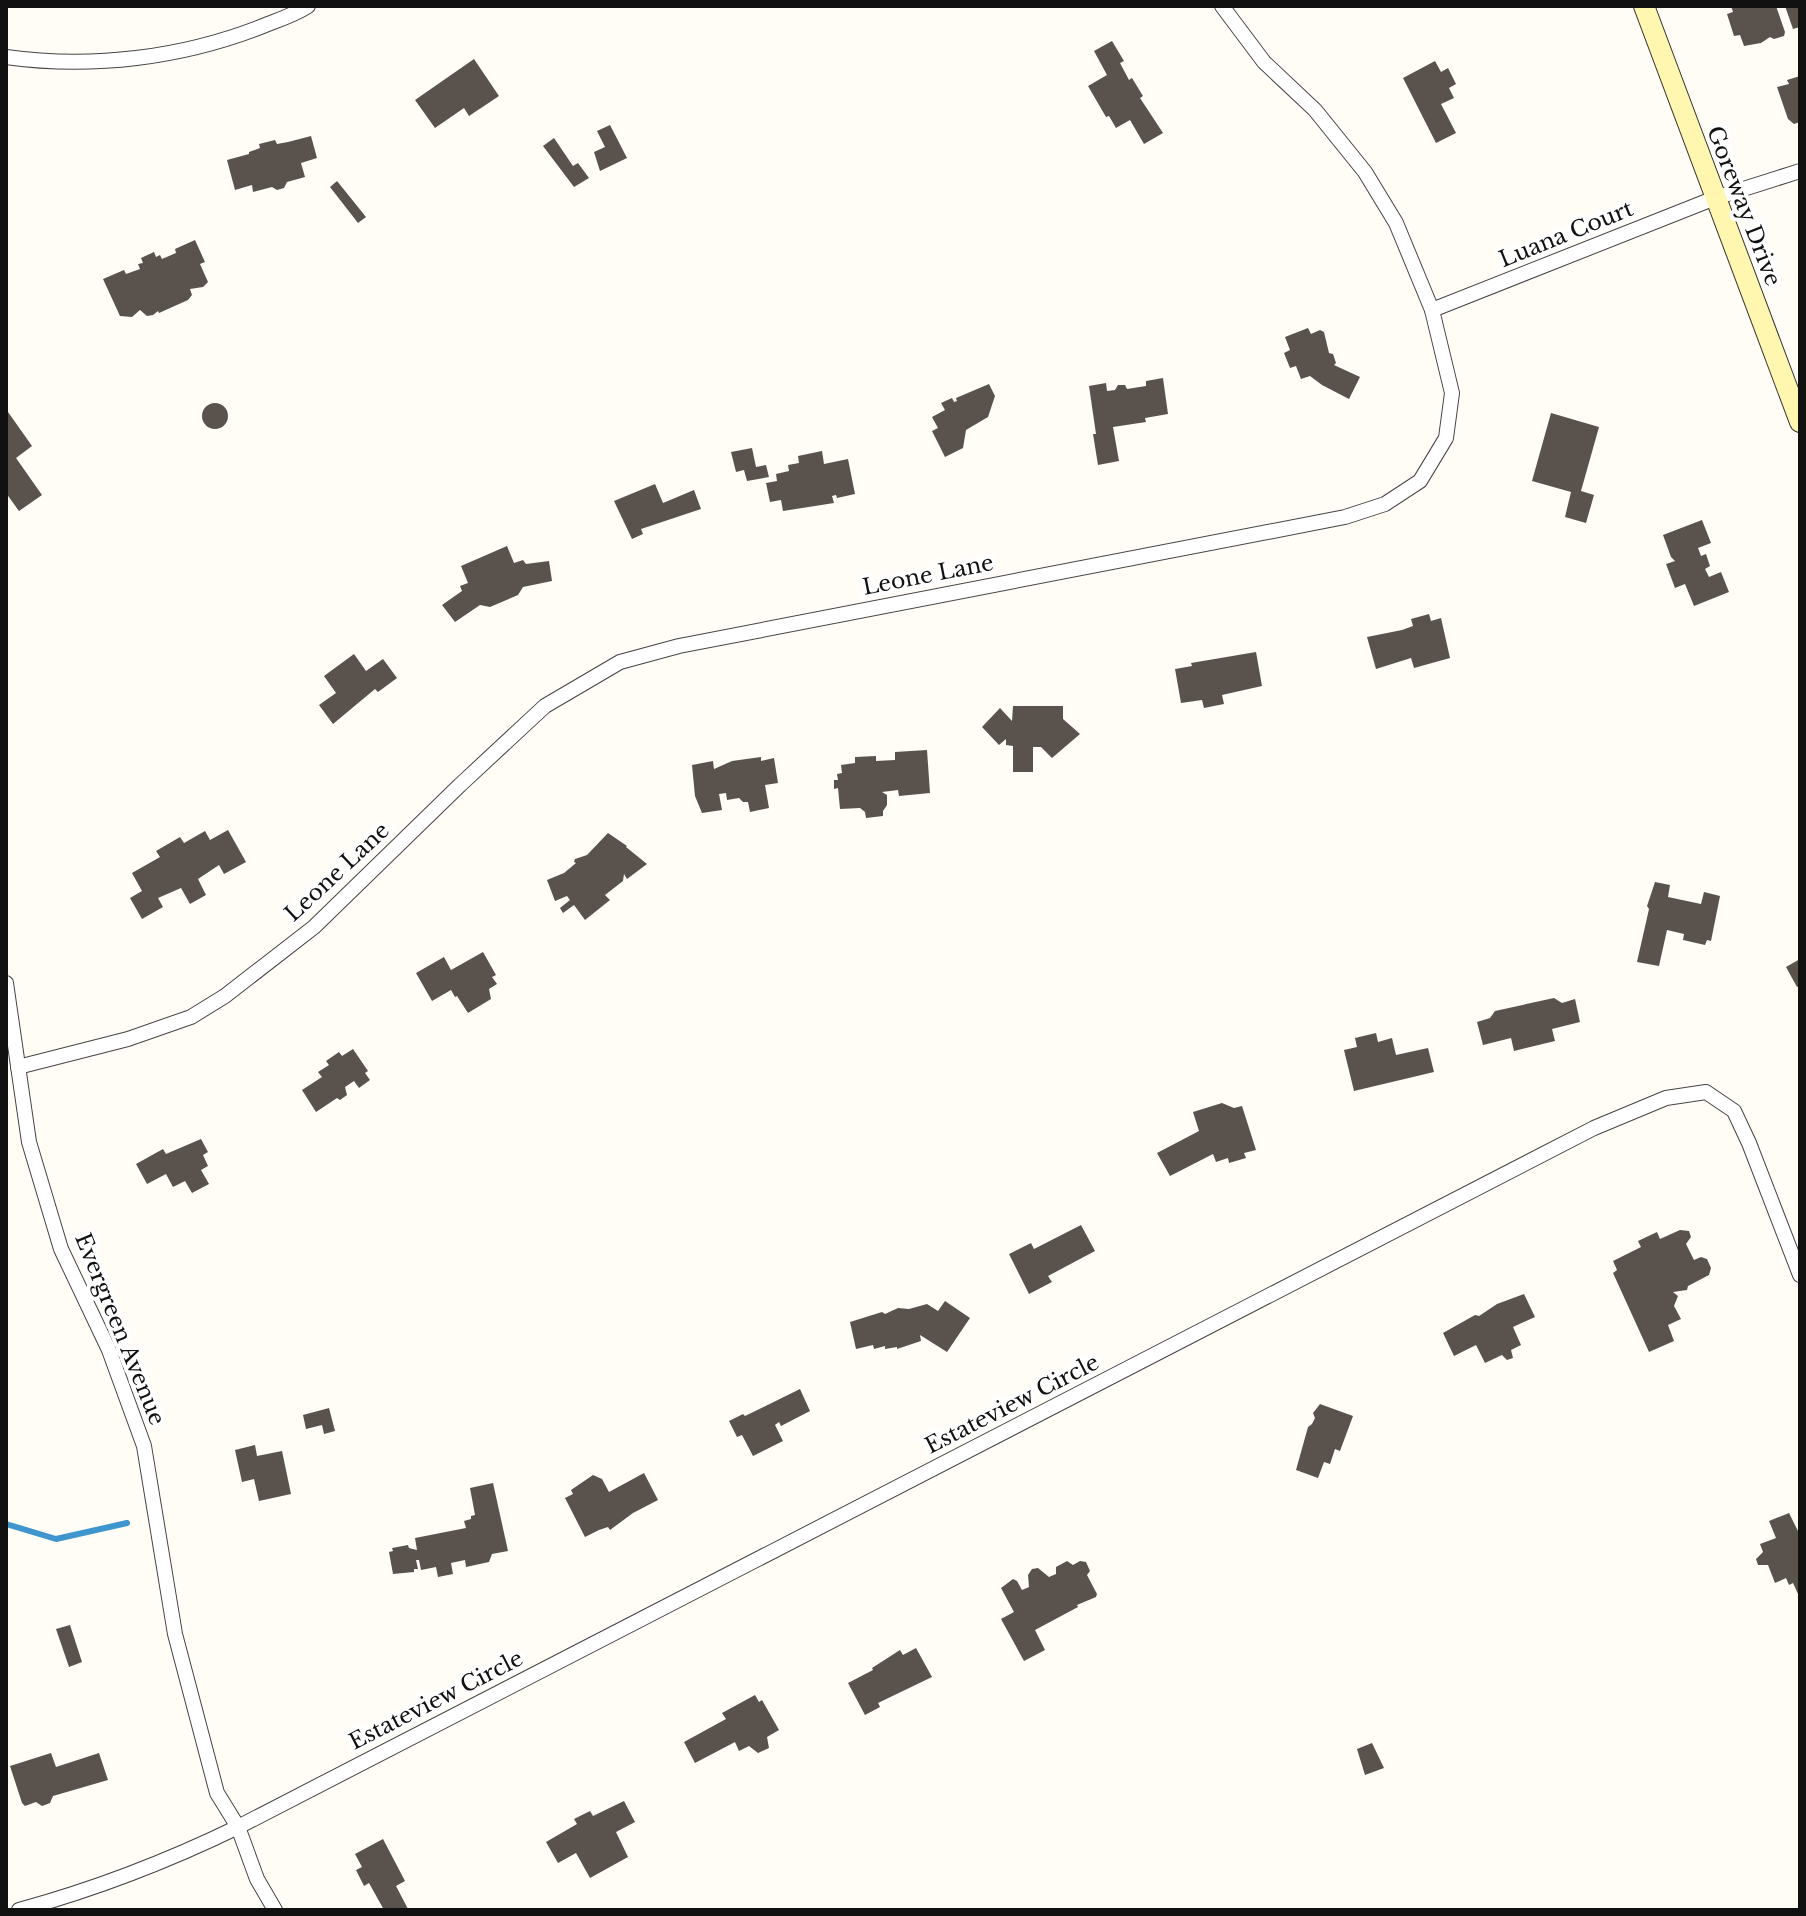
<svg xmlns="http://www.w3.org/2000/svg" width="1806" height="1916" font-family="'Libre Baskerville',serif">
<style>
.lines{fill:none;stroke-linecap:round;stroke-linejoin:round}
.stream{stroke:#3f96cf;stroke-width:6}
.building{fill:#5a524d}
.street-casing{stroke:#444;stroke-width:16}
.secondary-casing{stroke:#333;stroke-width:22}
.street{stroke:#fff;stroke-width:14}
.secondary{stroke:#fff6b0;stroke-width:20}
.labels{text-anchor:middle;dominant-baseline:central;stroke-width:8;stroke-linejoin:round;paint-order:stroke}
.street-label{font-size:22px;fill:#111;stroke:#fff}
</style>
<rect width="100%" height="100%" fill="#fffdf5"/>
<g class="lines">
<polyline class="stream" points="6,1524 56,1539 127,1523"/>
</g>
<g class="building">
<polygon points="1731,6 1776,6 1785,32 1784,36 1774,39 1770,37 1761,43 1744,46 1740,35 1734,36 1727,14 1733,12"/>
<polygon points="1785,6 1800,6 1800,27 1793,29"/>
<polygon points="1112,41 1124,61 1120,63 1129,80 1132,78 1143,96 1140,98 1163,133 1144,144 1130,120 1116,128 1109,116 1106,117 1088,86 1107,75 1094,51"/>
<polygon points="474,59 499,96 469,116 464,108 435,128 415,100"/>
<polygon points="1435,61 1441,72 1448,68 1456,84 1449,88 1454,98 1441,104 1456,133 1436,143 1403,78"/>
<polygon points="1800,76 1800,122 1794,124 1788,119 1777,87 1789,84 1787,80"/>
<polygon points="610,125 627,158 600,171 594,152 605,147 597,131"/>
<polygon points="311,136 317,158 301,163 305,177 287,182 284,188 277,190 272,187 253,192 252,185 235,190 227,160 249,154 249,152 260,148 259,144 275,140 277,144 288,142"/>
<polygon points="554,138 573,166 578,163 589,178 574,187 543,146"/>
<polygon points="337,181 366,217 358,223 330,187"/>
<polygon points="195,240 205,262 200,264 208,282 203,287 190,289 192,295 188,300 159,313 158,311 153,315 147,316 140,310 132,317 120,316 103,279 124,270 126,274 140,269 138,264 143,263 141,258 154,252 156,257 160,255 162,259 176,253 175,249"/>
<polygon points="1308,328 1311,334 1320,330 1324,332 1329,353 1333,354 1336,363 1334,365 1360,377 1349,399 1322,385 1310,376 1301,379 1296,366 1290,368 1284,353 1290,350 1285,337"/>
<polygon points="1163,378 1168,414 1145,418 1146,422 1113,427 1119,461 1098,465 1093,434 1096,434 1089,386 1106,383 1107,391 1115,390 1118,385 1125,385 1127,389 1146,386 1146,381"/>
<polygon points="989,384 995,396 988,417 966,430 963,448 945,457 932,431 938,428 932,417 945,410 941,403 952,398 954,402 957,401 956,398"/>
<circle cx="215" cy="416" r="13"/>
<polygon points="8,412 32,446 16,458 42,495 19,511 6,493"/>
<polygon points="1551,413 1599,427 1581,491 1594,495 1586,523 1565,517 1571,492 1532,481"/>
<polygon points="752,448 756,467 766,465 769,477 747,481 744,470 736,472 731,452"/>
<polygon points="822,451 824,464 848,459 855,494 837,498 836,495 832,496 834,503 783,511 781,500 770,502 766,483 777,481 776,474 789,471 788,465 799,463 798,456"/>
<polygon points="655,484 663,503 694,490 701,509 641,529 643,534 632,539 614,501"/>
<polygon points="1702,520 1711,543 1698,548 1701,556 1706,554 1710,566 1705,569 1709,577 1721,572 1729,592 1694,606 1685,584 1675,588 1666,564 1675,561 1671,557 1663,535"/>
<polygon points="507,546 514,563 523,560 526,564 549,561 552,581 523,587 518,595 490,607 480,605 455,622 442,605 462,591 460,586 468,583 461,566"/>
<polygon points="1429,614 1431,621 1441,618 1450,658 1414,668 1411,658 1376,669 1367,637 1402,630 1413,626 1411,619"/>
<polygon points="1256,652 1262,686 1222,695 1224,704 1204,708 1202,700 1181,703 1175,669 1192,666 1191,663"/>
<polygon points="354,654 366,671 383,659 397,678 378,692 375,689 333,724 319,705 336,693 324,676"/>
<polygon points="1013,706 1063,706 1063,719 1080,734 1052,758 1041,747 1033,747 1033,772 1013,772 1013,746 1006,745 1006,739 999,745 982,727 1000,708 1012,721"/>
<polygon points="927,750 930,793 899,796 898,790 882,792 887,795 887,805 883,811 883,816 866,818 865,812 860,808 840,809 838,788 834,789 834,780 838,780 837,774 842,773 841,765 855,763 855,757 876,756 876,761 895,760 895,752"/>
<polygon points="761,757 761,761 774,758 778,783 765,785 769,808 750,812 748,802 743,802 739,798 727,800 726,793 719,794 722,810 702,813 695,796 692,765 713,761 714,769 732,761"/>
<polygon points="228,830 246,862 224,874 219,865 198,879 206,895 190,904 181,888 158,898 163,907 142,919 130,898 142,891 132,873 160,857 156,851 180,837 184,843 205,831 210,840"/>
<polygon points="608,833 627,846 626,847 647,864 627,879 624,874 623,881 605,895 610,900 585,920 574,905 563,913 560,908 570,900 567,896 555,901 547,880 564,873 576,863 574,862 575,859 587,855"/>
<polygon points="1655,882 1670,885 1668,897 1701,904 1704,892 1720,896 1711,941 1707,940 1705,945 1683,940 1684,934 1667,930 1659,966 1637,962 1649,909 1647,906"/>
<polygon points="483,952 496,975 492,977 497,984 489,989 491,999 468,1013 457,996 455,997 451,990 432,1001 416,973 444,957 451,970"/>
<polygon points="1800,959 1800,986 1797,987 1786,967"/>
<polygon points="1554,998 1562,1003 1575,999 1580,1022 1552,1029 1555,1041 1514,1051 1511,1038 1483,1045 1477,1022 1490,1018 1495,1011"/>
<polygon points="1376,1033 1378,1042 1392,1038 1396,1055 1428,1048 1434,1072 1354,1091 1344,1050 1357,1047 1355,1038"/>
<polygon points="353,1049 368,1071 365,1073 370,1080 359,1088 354,1081 345,1087 347,1095 340,1100 337,1098 316,1112 302,1090 322,1077 318,1072 329,1065 326,1061 339,1052 342,1056"/>
<polygon points="1222,1103 1234,1108 1242,1106 1256,1150 1244,1153 1246,1158 1229,1163 1228,1158 1216,1162 1213,1154 1170,1176 1157,1153 1199,1131 1193,1112"/>
<polygon points="201,1139 208,1152 203,1155 208,1166 201,1170 209,1184 192,1193 185,1181 173,1187 166,1174 147,1184 136,1164 163,1149 166,1154"/>
<polygon points="1081,1225 1095,1251 1048,1276 1052,1282 1029,1294 1009,1254 1031,1243 1034,1249"/>
<polygon points="1680,1230 1689,1231 1691,1237 1686,1244 1694,1260 1701,1257 1707,1259 1711,1268 1709,1275 1688,1286 1687,1290 1673,1292 1678,1296 1674,1306 1681,1319 1668,1325 1674,1341 1649,1352 1613,1273 1617,1270 1613,1261 1641,1247 1638,1241 1657,1232 1660,1239"/>
<polygon points="1524,1294 1535,1317 1513,1327 1521,1345 1511,1350 1513,1358 1507,1360 1502,1355 1485,1363 1476,1345 1454,1356 1443,1333 1475,1315 1479,1316 1497,1304"/>
<polygon points="945,1301 970,1318 947,1352 920,1335 921,1341 897,1349 897,1347 885,1349 885,1346 874,1349 873,1345 856,1349 850,1322 882,1312 885,1314 898,1308 909,1309 927,1304 938,1311"/>
<polygon points="800,1389 810,1411 781,1426 779,1422 775,1425 783,1441 753,1456 742,1435 737,1437 729,1421 743,1414 745,1416"/>
<polygon points="1320,1404 1353,1416 1340,1451 1335,1449 1330,1464 1324,1462 1318,1478 1296,1470 1308,1427 1312,1424 1315,1418 1313,1413"/>
<polygon points="329,1408 335,1431 324,1434 322,1425 306,1429 303,1415"/>
<polygon points="255,1445 257,1456 282,1451 291,1494 259,1501 254,1479 242,1482 235,1450"/>
<polygon points="644,1473 658,1500 633,1513 610,1530 608,1527 599,1530 585,1537 565,1498 573,1494 571,1490 593,1475 602,1479 609,1492"/>
<polygon points="493,1483 508,1551 492,1554 489,1562 466,1567 465,1560 451,1563 453,1574 438,1577 436,1567 421,1570 419,1560 416,1560 418,1569 414,1569 414,1572 393,1574 389,1552 393,1551 392,1548 408,1545 409,1548 417,1550 415,1538 466,1528 464,1521 471,1519 471,1516 475,1515 470,1488"/>
<polygon points="1789,1513 1800,1535 1800,1593 1798,1594 1793,1583 1789,1585 1786,1578 1775,1583 1768,1565 1758,1565 1756,1559 1763,1552 1760,1544 1776,1538 1769,1521"/>
<polygon points="1067,1561 1073,1565 1080,1561 1086,1562 1090,1571 1087,1575 1097,1594 1096,1597 1077,1605 1078,1607 1035,1630 1045,1650 1024,1661 1001,1619 1014,1612 1001,1588 1013,1579 1017,1581 1022,1590 1029,1587 1028,1575 1032,1569 1038,1568 1049,1577 1056,1574 1056,1567"/>
<polygon points="70,1625 82,1662 69,1667 56,1629"/>
<polygon points="916,1648 932,1677 878,1703 880,1707 865,1715 848,1683 873,1670 872,1668 900,1650 903,1655"/>
<polygon points="755,1695 759,1702 762,1700 779,1730 767,1737 769,1748 758,1753 749,1746 739,1751 735,1742 695,1763 684,1742 726,1719 722,1713"/>
<polygon points="1372,1743 1384,1768 1365,1775 1357,1749"/>
<polygon points="51,1753 56,1767 99,1753 108,1780 53,1796 50,1803 42,1806 36,1802 25,1806 22,1803 10,1766"/>
<polygon points="624,1801 635,1822 616,1832 628,1857 590,1878 576,1853 558,1863 546,1842 577,1824 574,1819 590,1811 593,1816"/>
<polygon points="383,1839 405,1881 396,1886 408,1909 405,1910 384,1910 369,1883 364,1886 356,1870 362,1867 355,1854"/>
</g>
<g class="lines">
<defs>
<g id="street">
<path d="M6 57C92 69 182 58 263 26 278 20 294 15 308 6"/>
<polyline points="1432,310 1715,198 1800,171"/>
<polyline points="6,983 29,1142 61,1249 109,1350 144,1446 175,1634 217,1793 238,1827 257,1879 275,1910"/>
<polyline points="18,1067 128,1039 191,1017 225,996 314,927 460,785 545,706 620,662 679,646 1345,517 1385,504 1420,481 1446,438 1452,393 1432,310 1396,223 1365,172 1315,110 1264,62 1222,6"/>
<path d="M19 1910C96 1889 166 1862 238 1827L1594 1128 1666 1098 1706 1092 1734 1111 1749 1143 1800 1275"/>
</g>
<polyline id="secondary" points="1644,6 1800,422"/>
</defs>
<use href="#street" class="street-casing"/>
<use href="#secondary" class="secondary-casing"/>
<use href="#street" class="street"/>
<use href="#secondary" class="secondary"/>
</g>
<g class="labels">
<g class="street-label">
<text transform="translate(1744 206) rotate(69)">Goreway Drive</text>
<text transform="translate(1566 234) rotate(-22)">Luana Court</text>
<text transform="translate(928 575) rotate(-11)">Leone Lane</text>
<text transform="translate(337 872) rotate(-43)">Leone Lane</text>
<text transform="translate(120 1329) rotate(68)">Evergreen Avenue</text>
<text transform="translate(1012 1404) rotate(-27)">Estateview Circle</text>
<text transform="translate(436 1700) rotate(-27)">Estateview Circle</text>
</g>
</g>
<rect width="1806" height="1916" fill="none" stroke="#111111" stroke-width="16"/>
</svg>
